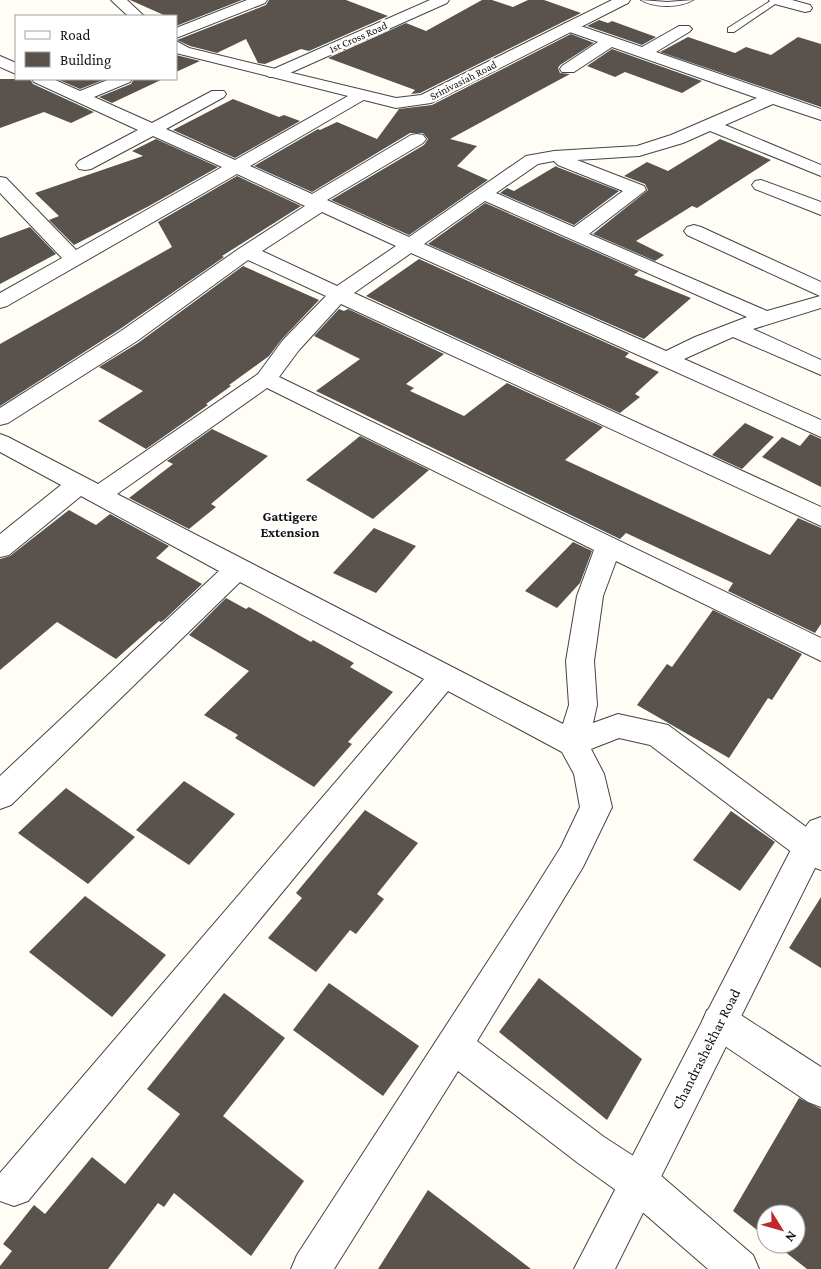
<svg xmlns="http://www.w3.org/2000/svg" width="821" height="1269" font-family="'Crimson Pro',serif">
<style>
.building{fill:#5a524d}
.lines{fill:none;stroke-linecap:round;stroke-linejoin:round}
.service-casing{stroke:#444;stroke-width:2}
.minor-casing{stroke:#444;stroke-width:2}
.tertiary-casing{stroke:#444;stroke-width:2}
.service{fill:#fff;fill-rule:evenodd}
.minor{fill:#fff;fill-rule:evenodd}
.tertiary{fill:#fff;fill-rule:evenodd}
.labels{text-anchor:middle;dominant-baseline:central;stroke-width:5;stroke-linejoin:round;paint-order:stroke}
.far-street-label{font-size:11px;fill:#111;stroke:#fff}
.neighbourhood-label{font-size:14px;font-weight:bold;fill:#111;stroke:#fff}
.near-street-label{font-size:15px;fill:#111;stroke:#fff}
</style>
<rect width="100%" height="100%" fill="#fffdf5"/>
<g class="building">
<polygon points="130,0 242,0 176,26 176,16 166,16"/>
<polygon points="269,0 346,0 388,16 309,51 301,49 265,64 258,63 246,39 217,53 190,46 177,40 266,5"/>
<polygon points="482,0 492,0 513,7 528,0 544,0 581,13 420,93 411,94 415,90 328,58 406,23 426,31"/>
<polygon points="599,20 608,23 612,21 656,37 642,45 587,26"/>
<polygon points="571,34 594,43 560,65 558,68 560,73 570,74 450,139 477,146 457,166 488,180 409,235 331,200 424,145 428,139 423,133 410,133 312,192 254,166 318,129 320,130 337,122 377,139 399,109 432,105"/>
<polygon points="688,37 735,53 746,47 771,55 798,37 821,44 821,107 660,52"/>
<polygon points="612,49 702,81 682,93 625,72 615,77 587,66"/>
<polygon points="176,55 200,61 176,72"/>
<polygon points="0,79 30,79 33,84 94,112 71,123 44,112 0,128"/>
<polygon points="57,79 106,79 80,89"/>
<polygon points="134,79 163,79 112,103 99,97 131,84"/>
<polygon points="233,99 279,117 284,115 300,121 235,158 173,130"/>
<polygon points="156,139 218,167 149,206 74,245 49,220 59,216 35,193 143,156 132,151"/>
<polygon points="720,139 771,160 697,208 692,206 636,241 664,255 655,261 593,234 648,190 645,184 624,176 647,162 668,171"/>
<polygon points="556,166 557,167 619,191 574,225 500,193 507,188 514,191"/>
<polygon points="237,176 301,206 222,256 224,257 120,329 0,406 0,344 172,247 158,222"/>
<polygon points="485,203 639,271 634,275 691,298 644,339 428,244"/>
<polygon points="30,227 56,254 0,284 0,238"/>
<polygon points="419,259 629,353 625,357 659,372 635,394 640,397 620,413 366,296"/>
<polygon points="243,266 319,300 282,339 269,356 229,385 231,386 206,404 208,405 190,418 146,449 98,421 143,391 99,367 138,343"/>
<polygon points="339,309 344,311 348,309 444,354 406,384 414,388 410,391 464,416 507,383 603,427 565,460 770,555 798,518 821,528 821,624 815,633 728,591 733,583 626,533 620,539 316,391 360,359 314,336"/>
<polygon points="745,423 774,437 742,469 712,455"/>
<polygon points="212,429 268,456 211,504 216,507 189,529 129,498 173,464 167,461"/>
<polygon points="810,434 821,439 821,487 762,457 782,437 800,446"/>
<polygon points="360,436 429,470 373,519 306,480"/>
<polygon points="69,510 96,525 110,514 169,546 156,558 202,584 164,620 161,622 159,621 116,659 57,622 0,670 0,559 10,556"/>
<polygon points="374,528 416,546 376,593 333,573"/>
<polygon points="573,542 592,551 580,583 557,608 525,591"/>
<polygon points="226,598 246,609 249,607 311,642 313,640 354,663 350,667 393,692 348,742 352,744 314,787 235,738 238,735 204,715 249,671 189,635"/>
<polygon points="713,610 802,654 772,700 768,698 729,758 637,705 667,664 672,667"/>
<polygon points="184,781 235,814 189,865 136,830"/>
<polygon points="66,788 135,837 88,884 18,833"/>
<polygon points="365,810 418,843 377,894 384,899 356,934 350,930 316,972 268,938 302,898 296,893"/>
<polygon points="731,811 775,842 740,891 693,860"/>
<polygon points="85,896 166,955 112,1017 29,952"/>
<polygon points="821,897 821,968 789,948"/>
<polygon points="539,978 642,1059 607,1120 499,1032"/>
<polygon points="329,983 419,1046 383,1096 293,1030"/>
<polygon points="224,993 285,1038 223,1116 304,1181 251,1256 174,1193 164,1207 158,1203 108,1269 0,1269 0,1266 12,1251 3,1244 34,1205 45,1214 92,1157 125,1184 180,1114 147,1089"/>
<polygon points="799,1098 821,1109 821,1269 807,1269 775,1244 796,1244 796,1214 766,1214 766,1237 733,1211"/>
<polygon points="428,1190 531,1269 378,1269"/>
</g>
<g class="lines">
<defs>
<g id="service">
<path d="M641 0 667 2 693 0C680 8 654 8 641 0Z"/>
<polygon points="772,0 781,0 734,32 728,32 728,28"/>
</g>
<g id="minor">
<polygon points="247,0 267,0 265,3 176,38 176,28"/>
<polygon points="430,0 449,0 447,3 281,77 269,77 267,74 269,71"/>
<polygon points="769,0 792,0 810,5 812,8 810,11 805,12 771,3"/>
<path d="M569 22 642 47 679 26H689L692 29 689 32 656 52 821 109V120L773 104 725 125 821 165V176L710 131 683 143 639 156 577 160 644 186 646 190 589 234 767 311 820 296 687 235 684 231 687 227 694 225 701 227 821 282V308L753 329 821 360V375L733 337 684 359 821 420V437L411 253 354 293 821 507V526L341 304 299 350 279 377 821 638V661L616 561 603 596 594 661 597 705 593 723 618 714 668 725 821 838V870L810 866 650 745 619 738 591 749 604 774 612 807 583 867 477 1041 604 1137 652 1168 753 1255 759 1269H708L624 1196 578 1163 458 1071 334 1269H291L297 1255 529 898 561 847 580 807 574 774 562 752 448 691 28 1201 14 1206 0 1201V1173L424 679 240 582 11 805 0 809V776L219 571 81 496 9 555 0 557V534L61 485 0 452V434L8 437 98 484 258 374 283 340 326 296 248 260 137 341 8 423 0 425V408L121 331 240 248 305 206 237 174 7 306 0 308V293L62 258 0 193V177L6 178 76 250 222 167 153 136 91 169 85 170 79 169 76 165 79 161 138 130 34 82 32 79H53L80 91 110 79H132L130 82 94 97 152 123 212 91H224L226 94 224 97 166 129 235 160 355 92H367L369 95 367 98 250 166 312 194 411 135 417 134 423 135 426 139 423 143 327 200 409 237 526 156 554 151 637 146 671 135 757 98 612 47 574 72H562L560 69 562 66 598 42 564 30 561 27 564 24ZM554 161 558 165 623 191 574 227 496 193 538 164ZM485 201 747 317 695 337 666 351 424 244ZM322 212 396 246 337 286 262 251ZM267 388 594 550 577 596 566 661 569 705 563 724 117 494Z"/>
<polygon points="0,56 16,63 16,74 0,67"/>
<polygon points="761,180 821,202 821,215 755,189 752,185 755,181"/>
<polygon points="720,1005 733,1010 821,1067 821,1107 808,1102 707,1034 702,1022 707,1010"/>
</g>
<g id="tertiary">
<polygon points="111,0 127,0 144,16 128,16"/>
<polygon points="612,0 630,0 628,3 431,103 396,108 176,53 176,41 189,48 396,98 421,95"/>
<polygon points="821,817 821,856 615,1269 574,1269 797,838 810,821"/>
</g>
</defs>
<use href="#service" class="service-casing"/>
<use href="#minor" class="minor-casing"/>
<use href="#tertiary" class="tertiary-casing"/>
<use href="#service" class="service"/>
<use href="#minor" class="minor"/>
<use href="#tertiary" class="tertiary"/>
</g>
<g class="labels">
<g class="far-street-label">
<text transform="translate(358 37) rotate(-24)">1st Cross Road</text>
<text transform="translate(463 80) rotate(-27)">Srinivasiah Road</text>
</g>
<g class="neighbourhood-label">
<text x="290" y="516">Gattigere<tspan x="290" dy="16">Extension</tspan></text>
</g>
<g class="near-street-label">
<text transform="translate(706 1049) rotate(-63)">Chandrashekhar Road</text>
</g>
</g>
<rect x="15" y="15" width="162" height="65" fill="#ffffff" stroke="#a0a0a0"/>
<rect x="25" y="31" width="25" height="8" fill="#ffffff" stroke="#a0a0a0"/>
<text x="60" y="40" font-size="15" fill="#111111">Road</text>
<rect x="25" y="52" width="25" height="15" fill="#5a524d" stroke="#a0a0a0"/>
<text x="60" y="65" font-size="15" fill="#111111">Building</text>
<g transform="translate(781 1229) rotate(127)"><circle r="24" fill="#ffffff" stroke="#a0a0a0"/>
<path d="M0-4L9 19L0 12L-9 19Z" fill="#c4262e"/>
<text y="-8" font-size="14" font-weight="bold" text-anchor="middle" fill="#111111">N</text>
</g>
</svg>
